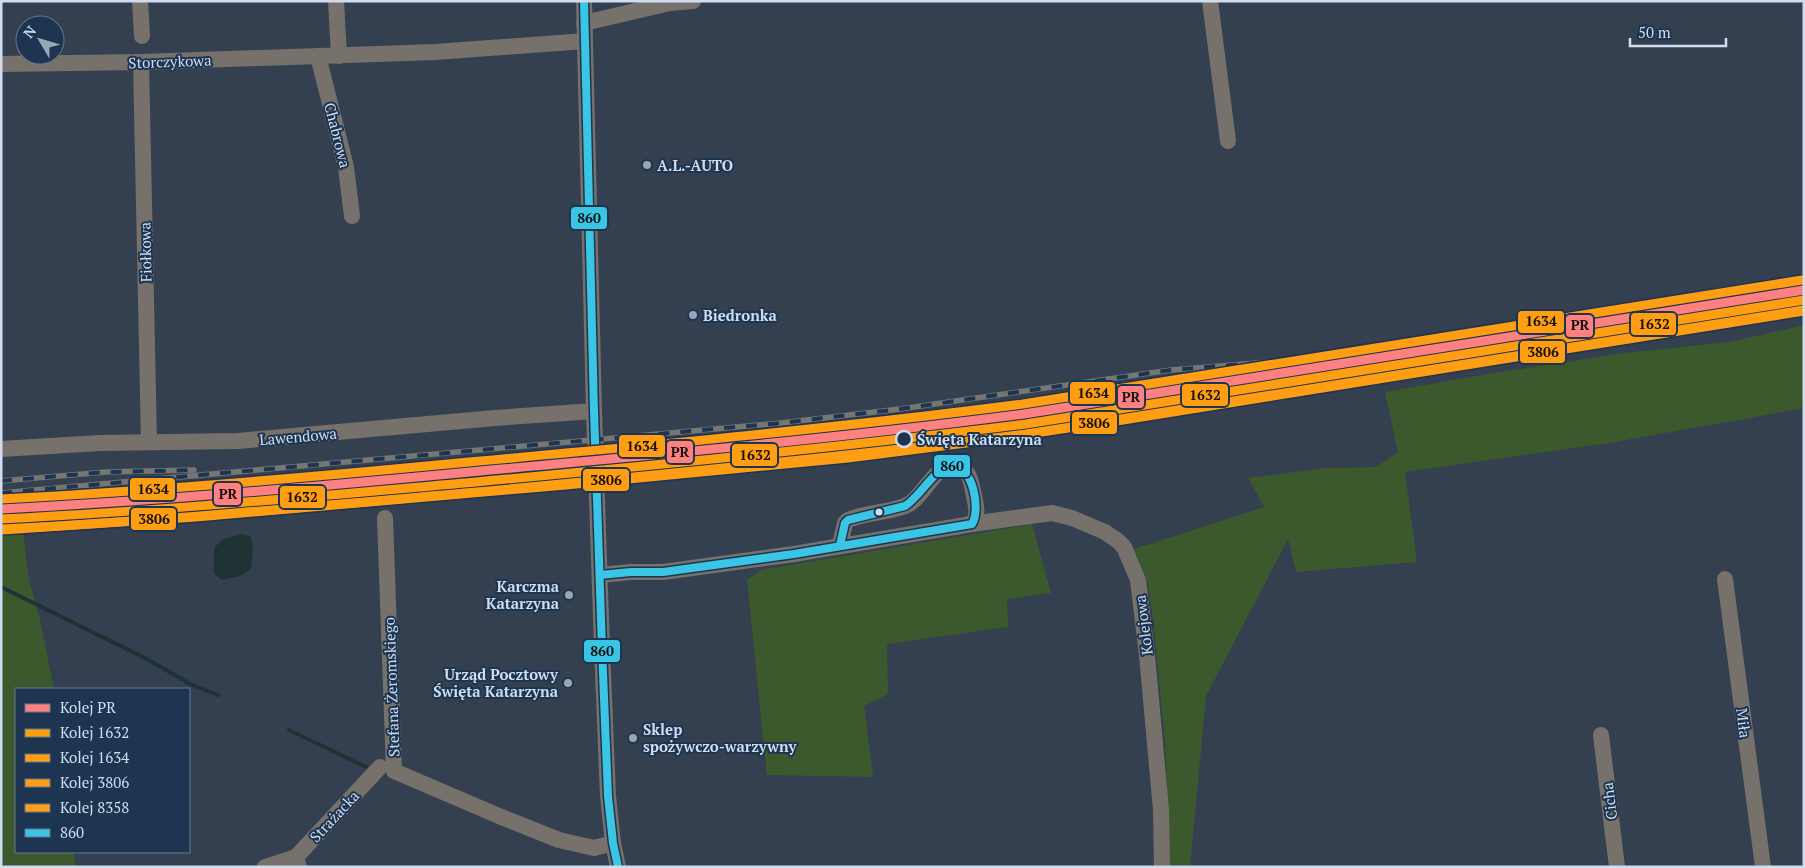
<svg xmlns="http://www.w3.org/2000/svg" width="1805" height="868" font-family="'PT Serif',serif">
<style>
.green{fill:#3c582d}
.water{fill:#1f3234}
.lines{fill:none;stroke-linecap:round;stroke-linejoin:round}
.stream{stroke:#1f3234;stroke-width:4}
.minor{stroke:#76716b;stroke-width:16}
.rail-casing{stroke:#767675;stroke-width:5.5}
.rail{stroke:#1e3551;stroke-width:4;stroke-dasharray:11;stroke-linecap:butt}
.bus-1-casing{stroke:#1e3551;stroke-width:11}
.bus-1{stroke:#3ac5e4;stroke-width:8}
.rail-1-casing{stroke:#1e3551;stroke-width:12}
.rail-2-casing{stroke:#1e3551;stroke-width:12}
.rail-3-casing{stroke:#1e3551;stroke-width:12}
.rail-4-casing{stroke:#1e3551;stroke-width:12}
.rail-5-casing{stroke:#1e3551;stroke-width:12}
.rail-1{stroke:#ff8080;stroke-width:9}
.rail-2{stroke:#ff9d13;stroke-width:9}
.rail-3{stroke:#ff9d13;stroke-width:9}
.rail-4{stroke:#ff9d13;stroke-width:9}
.rail-5{stroke:#ff9d13;stroke-width:9}
.poi-dot{fill:#99a6b7;stroke:#1e3551;stroke-width:2}
.stop-dot{fill:#1e3551;stroke:#cfddef;stroke-width:2.5}
.bus-dot{fill:#cfddef;stroke:#1e3551;stroke-width:2}
.labels{text-anchor:middle;dominant-baseline:central;stroke-width:4;stroke-linejoin:round;paint-order:stroke}
.street-label{font-size:15px;fill:#cfddef;stroke:#1e3551}
.poi-label{font-size:15px;font-weight:bold;fill:#cfddef;stroke:#1e3551;text-anchor:start}
.stop-label{font-size:15px;font-weight:bold;fill:#cfddef;stroke:#1e3551;text-anchor:start}
.line-badge{stroke:#1e3551;stroke-width:2}
.pale-badge-label{font-size:14px;text-anchor:middle;font-weight:bold;fill:#111}
</style>
<rect width="100%" height="100%" fill="#344050"/>
<g class="green">
<polygon points="1804,325 1804,403 1800,409 1609,443 1405,472 1417,562 1296,572 1288,539 1206,696 1190,867 1170,867 1165,742 1153,619 1147,580 1134,549 1264,507 1248,478 1325,468 1376,467 1398,452 1385,392 1488,374 1624,353 1730,342"/>
<polygon points="1032,524 1051,593 1007,599 1008,627 887,644 888,694 864,706 873,777 767,775 747,580 761,570"/>
<polygon points="1,532 23,532 29,580 40,620 54,689 16,689 16,852 74,852 75,867 5,867 1,856"/>
</g>
<polygon class="water" points="243,534 251,537 253,549 251,569 240,576 222,580 214,574 214,548 223,539"/>
<g class="lines">
<g class="stream">
<polyline points="1,587 145,658 192,685 218,695"/>
<polyline points="289,730 366,767"/>
</g>
<g class="minor">
<polyline points="140,1 142,36"/>
<polyline points="336,1 339,56"/>
<polyline points="584,1 594,411 602,648 608,796 613,843 618,867"/>
<polyline points="1210,1 1228,141"/>
<polyline points="584,23 670,3 693,1"/>
<polyline points="318,56 346,167 352,216"/>
<polyline points="141,62 149,442"/>
<polyline points="1,64 141,62 435,52 585,41"/>
<polyline points="1,449 100,443 238,441 495,418 594,411"/>
<polyline points="385,518 394,771 499,816 559,840 594,848 613,843"/>
<polyline points="972,524 1052,513 1072,518 1105,532 1118,541 1124,547 1138,580 1147,655 1161,810 1162,867"/>
<path d="M600 575 631 572H663L794 554 972 524C980 515 975 502 973 491 971 482 970 473 961 468 937 455 924 500 905 506 887 513 866 512 848 520L845 523 840 545"/>
<polyline points="1725,579 1763,867"/>
<polyline points="1601,735 1617,867"/>
<polyline points="265,867 296,857"/>
<polyline points="299,867 296,857 380,767"/>
</g>
<defs>
<g id="rail">
<polyline points="1,481 106,472 194,470"/>
<polyline points="1,493 781,423 900,409 1171,370 1268,362 1339,353 1804,279"/>
</g>
</defs>
<use href="#rail" class="rail-casing"/>
<use href="#rail" class="rail"/>
<defs>
<g id="bus-1">
<polyline points="584,1 594,411 602,648 608,796 613,843 618,867"/>
<path d="M600 575 631 572H663L794 554 972 524C981 510 973 465 952 466 935 467 920 497 905 506L848 520 845 523 840 545"/>
</g>
</defs>
<use href="#bus-1" class="bus-1-casing"/>
<use href="#bus-1" class="bus-1"/>
<defs>
<path id="rail-1" d="M1 509C158 501 314 487 470 472 655 455 840 438 1024 414L1804 290"/>
<path id="rail-2" d="M1 519C160 511 318 496 476 482 659 465 843 447 1026 424L1804 300"/>
<path id="rail-3" d="M1 499C157 491 313 477 469 462 654 445 838 428 1023 404L1802 280"/>
<path id="rail-4" d="M2 529C161 521 318 506 477 492 660 475 844 457 1027 434L1804 310"/>
<polyline id="rail-5" points="2,530 196,517 566,485 848,458 966,443 1123,420 1804,311"/>
</defs>
<use href="#rail-1" class="rail-1-casing"/>
<use href="#rail-2" class="rail-2-casing"/>
<use href="#rail-3" class="rail-3-casing"/>
<use href="#rail-4" class="rail-4-casing"/>
<use href="#rail-5" class="rail-5-casing"/>
<use href="#rail-1" class="rail-1"/>
<use href="#rail-2" class="rail-2"/>
<use href="#rail-3" class="rail-3"/>
<use href="#rail-4" class="rail-4"/>
<use href="#rail-5" class="rail-5"/>
</g>
<g class="poi-dot">
<circle cx="647" cy="165" r="5"/>
<circle cx="693" cy="315" r="5"/>
<circle cx="569" cy="595" r="5"/>
<circle cx="568" cy="683" r="5"/>
<circle cx="633" cy="738" r="5"/>
</g>
<circle class="stop-dot" cx="904" cy="439" r="8"/>
<circle class="bus-dot" cx="879" cy="512" r="4.5"/>
<g class="labels">
<g class="street-label">
<text transform="translate(170 61) rotate(-2)">Storczykowa</text>
<text transform="translate(338 135) rotate(76)">Chabrowa</text>
<text transform="translate(145 252) rotate(-91)">Fiołkowa</text>
<text transform="translate(298 436) rotate(-5)">Lawendowa</text>
<text transform="translate(1143 625) rotate(-97)">Kolejowa</text>
<text transform="translate(391 687) rotate(-92)">Stefana Żeromskiego</text>
<text transform="translate(1744 723) rotate(83)">Miła</text>
<text transform="translate(1609 801) rotate(-97)">Cicha</text>
<text transform="translate(334 816) rotate(-47)">Strażacka</text>
</g>
<g class="poi-label">
<text x="657" y="165">A.L.-AUTO</text>
<text x="703" y="315">Biedronka</text>
<text x="559" y="586" text-anchor="end">Karczma<tspan x="559" dy="17">Katarzyna</tspan></text>
<text x="558" y="674" text-anchor="end">Urząd Pocztowy<tspan x="558" dy="17">Święta Katarzyna</tspan></text>
<text x="643" y="729">Sklep<tspan x="643" dy="17">spożywczo-warzywny</tspan></text>
</g>
<g class="stop-label">
<text x="917" y="439">Święta Katarzyna</text>
</g>
</g>
<g class="line-badge">
<rect x="570" y="206" width="38" height="24" rx="5" fill="#3ac5e4"/>
<rect x="1517" y="310" width="48" height="24" rx="5" fill="#ff9d13"/>
<rect x="1630" y="312" width="47" height="24" rx="5" fill="#ff9d13"/>
<rect x="1565" y="314" width="29" height="24" rx="5" fill="#ff8080"/>
<rect x="1519" y="340" width="47" height="24" rx="5" fill="#ff9d13"/>
<rect x="1069" y="381" width="47" height="24" rx="5" fill="#ff9d13"/>
<rect x="1181" y="383" width="48" height="24" rx="5" fill="#ff9d13"/>
<rect x="1117" y="385" width="28" height="24" rx="5" fill="#ff8080"/>
<rect x="1071" y="411" width="47" height="24" rx="5" fill="#ff9d13"/>
<rect x="618" y="434" width="48" height="24" rx="5" fill="#ff9d13"/>
<rect x="666" y="440" width="28" height="24" rx="5" fill="#ff8080"/>
<rect x="731" y="443" width="47" height="24" rx="5" fill="#ff9d13"/>
<rect x="933" y="454" width="38" height="24" rx="5" fill="#3ac5e4"/>
<rect x="582" y="468" width="48" height="24" rx="5" fill="#ff9d13"/>
<rect x="129" y="477" width="47" height="24" rx="5" fill="#ff9d13"/>
<rect x="213" y="482" width="29" height="24" rx="5" fill="#ff8080"/>
<rect x="279" y="485" width="47" height="24" rx="5" fill="#ff9d13"/>
<rect x="130" y="507" width="47" height="24" rx="5" fill="#ff9d13"/>
<rect x="583" y="639" width="38" height="24" rx="5" fill="#3ac5e4"/>
</g>
<g class="pale-badge-label">
<text x="589" y="223">860</text>
<text x="1541" y="326">1634</text>
<text x="1654" y="329">1632</text>
<text x="1580" y="330">PR</text>
<text x="1543" y="357">3806</text>
<text x="1093" y="398">1634</text>
<text x="1205" y="400">1632</text>
<text x="1131" y="402">PR</text>
<text x="1094" y="428">3806</text>
<text x="642" y="451">1634</text>
<text x="680" y="457">PR</text>
<text x="755" y="460">1632</text>
<text x="952" y="471">860</text>
<text x="606" y="485">3806</text>
<text x="153" y="494">1634</text>
<text x="228" y="499">PR</text>
<text x="302" y="502">1632</text>
<text x="154" y="524">3806</text>
<text x="602" y="656">860</text>
</g>
<rect width="1805" height="868" fill="none" stroke="#cfddef" stroke-width="5"/>
<rect x="15" y="688" width="175" height="165" fill="#1e3551" stroke="#657890"/>
<rect x="25" y="704" width="25" height="8" fill="#ff8080" stroke="#657890"/>
<text x="60" y="713" font-size="15" fill="#cfddef">Kolej PR</text>
<rect x="25" y="729" width="25" height="8" fill="#ff9d13" stroke="#657890"/>
<text x="60" y="738" font-size="15" fill="#cfddef">Kolej 1632</text>
<rect x="25" y="754" width="25" height="8" fill="#ff9d13" stroke="#657890"/>
<text x="60" y="763" font-size="15" fill="#cfddef">Kolej 1634</text>
<rect x="25" y="779" width="25" height="8" fill="#ff9d13" stroke="#657890"/>
<text x="60" y="788" font-size="15" fill="#cfddef">Kolej 3806</text>
<rect x="25" y="804" width="25" height="8" fill="#ff9d13" stroke="#657890"/>
<text x="60" y="813" font-size="15" fill="#cfddef">Kolej 8358</text>
<rect x="25" y="829" width="25" height="8" fill="#3ac5e4" stroke="#657890"/>
<text x="60" y="838" font-size="15" fill="#cfddef">860</text>
<g transform="translate(40 40) rotate(308)"><circle r="24" fill="#1e3551" stroke="#657890"/>
<path d="M0-4L9 19L0 12L-9 19Z" fill="#99a6b7"/>
<text y="-8" font-size="14" font-weight="bold" text-anchor="middle" fill="#cfddef">N</text>
</g>
<path d="M1630 38v8h96v-8" fill="none" stroke="#cfddef" stroke-width="2.5"/>
<text x="1638" y="38" font-size="15" fill="#cfddef" stroke="#1e3551" stroke-width="4" paint-order="stroke">50 m</text>
</svg>
